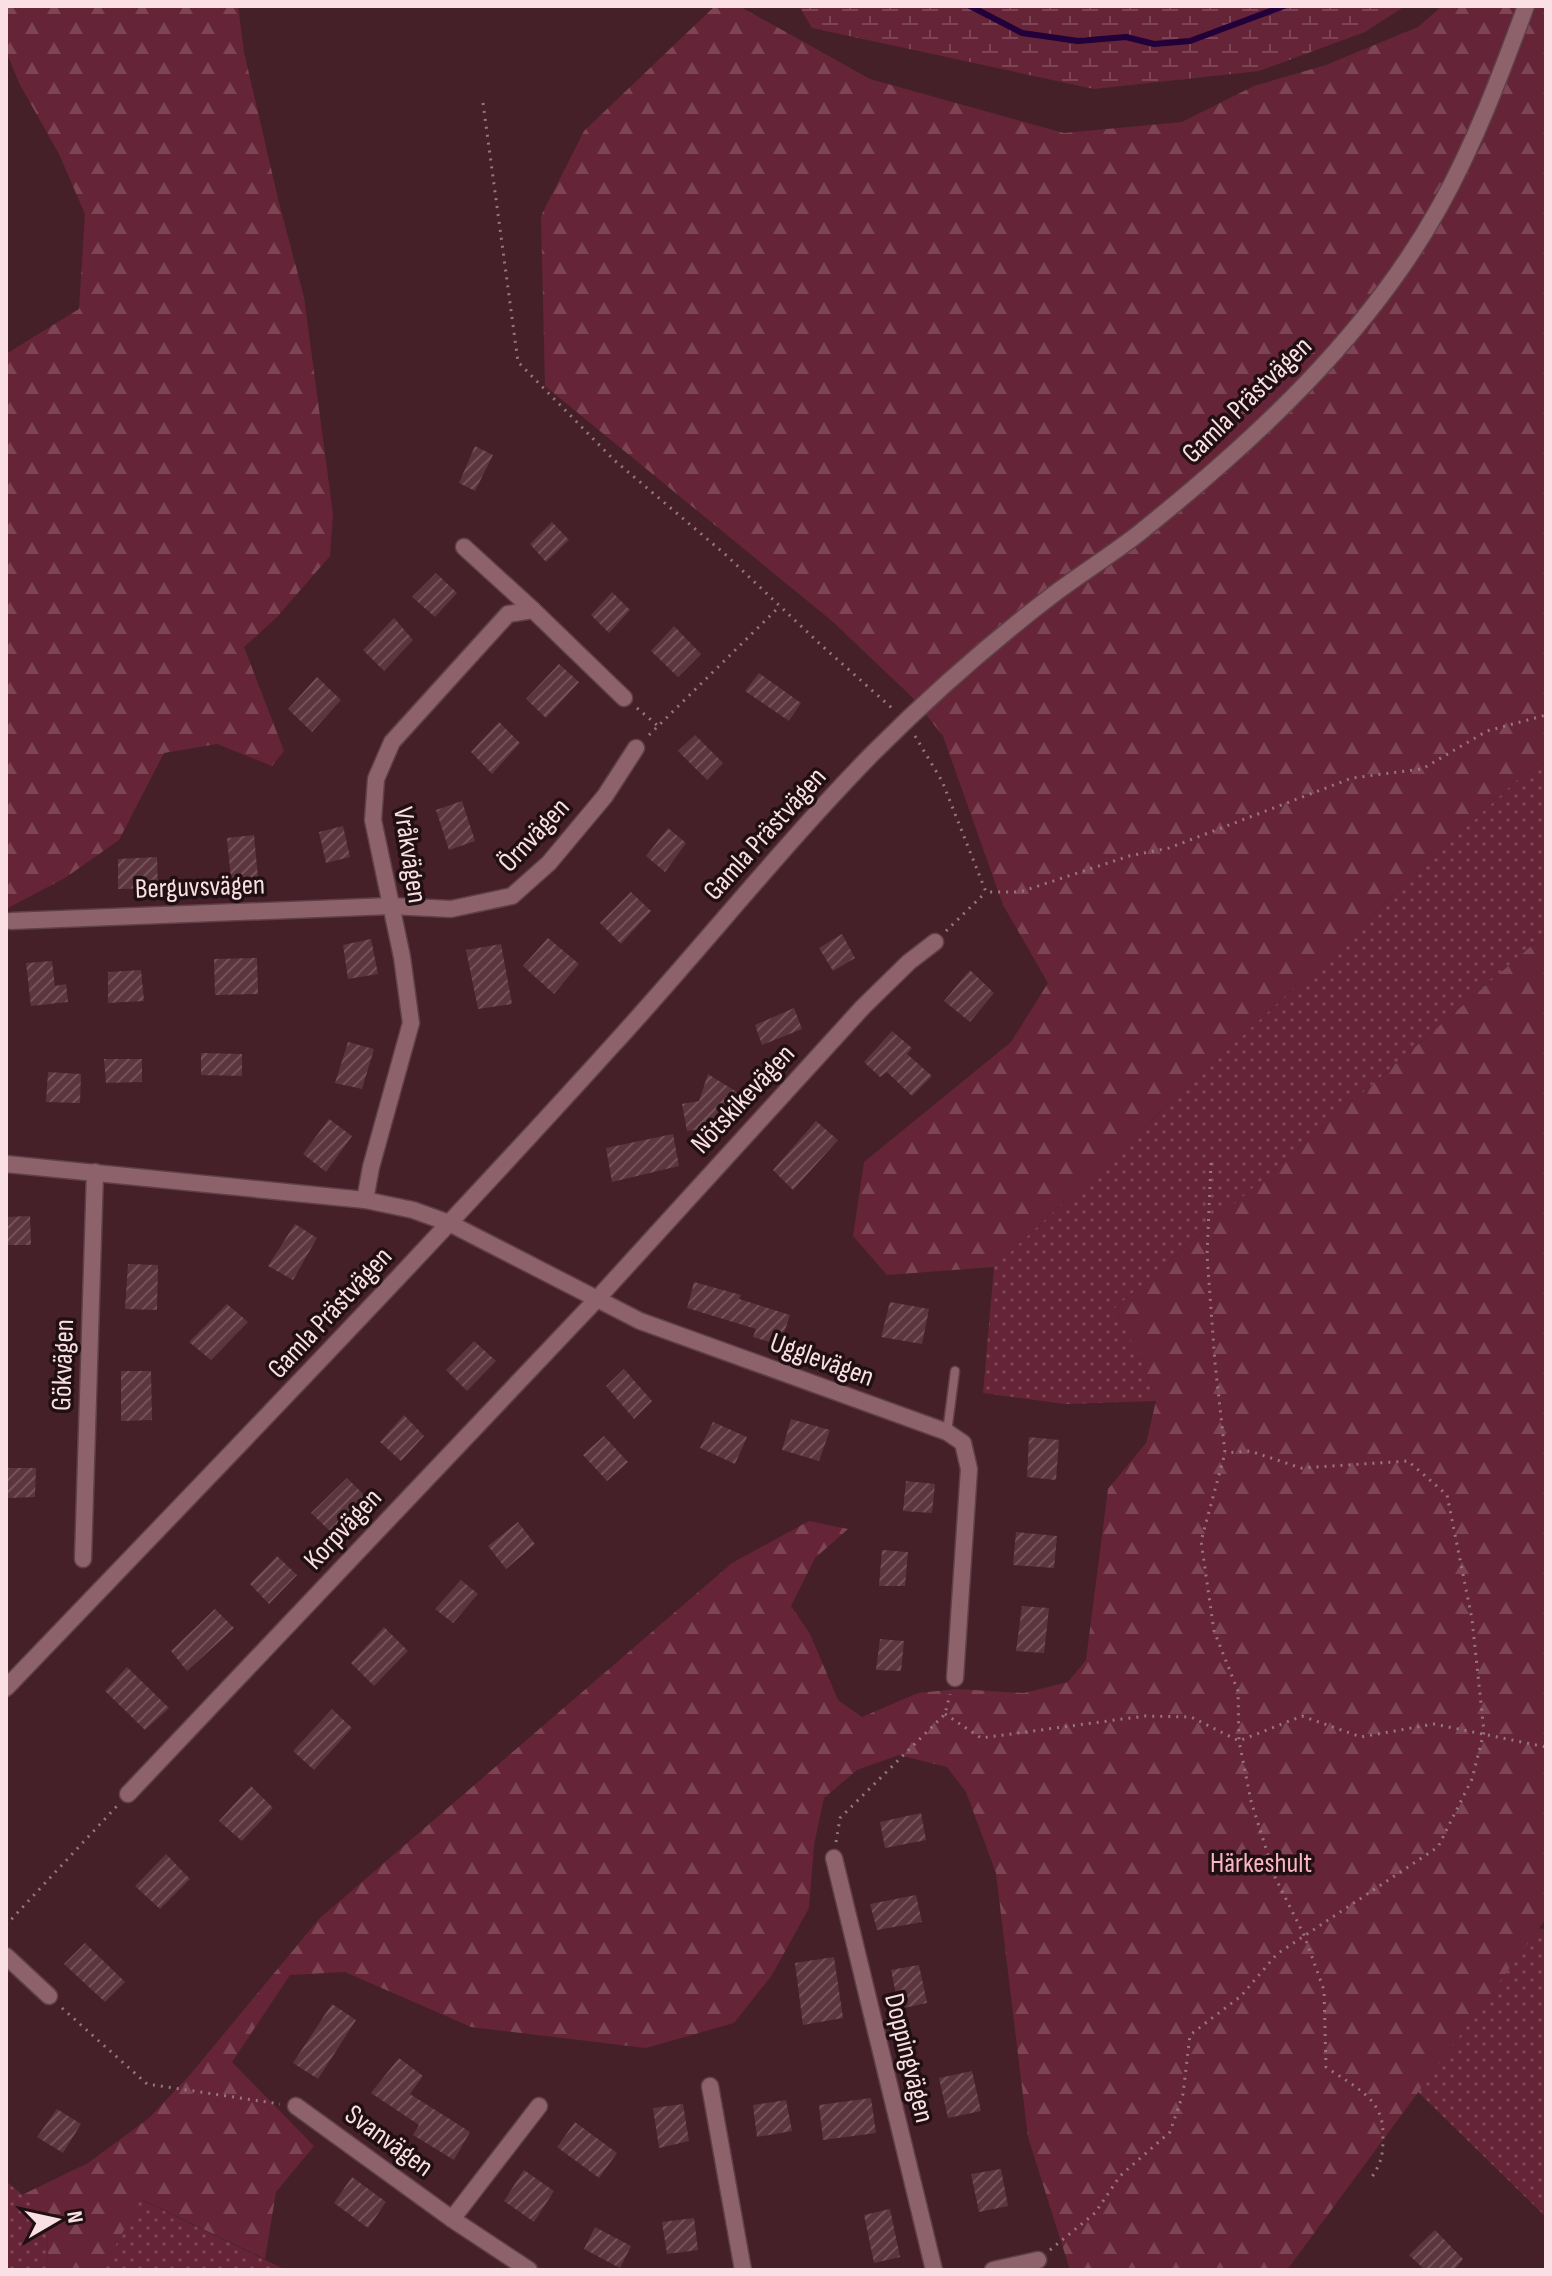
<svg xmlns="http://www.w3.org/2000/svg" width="1552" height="2276" font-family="'Sofia Sans Condensed',sans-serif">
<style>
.grass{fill:url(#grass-dots)}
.forest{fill:url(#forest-firs)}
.wetland{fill:url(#wetland-marsh)}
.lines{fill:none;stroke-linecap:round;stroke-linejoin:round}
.stream{stroke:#22003a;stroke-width:6}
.building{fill:url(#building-hatch)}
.service-casing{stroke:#5f3f48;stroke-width:11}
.minor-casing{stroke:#5f3f48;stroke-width:19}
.path{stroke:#97767e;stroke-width:3;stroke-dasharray:2 6;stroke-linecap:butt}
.service{stroke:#8e626b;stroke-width:8}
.minor{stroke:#8e626b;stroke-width:16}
.labels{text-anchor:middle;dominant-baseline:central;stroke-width:7;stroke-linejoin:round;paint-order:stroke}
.street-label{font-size:28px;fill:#fae0e5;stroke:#201013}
.park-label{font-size:28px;fill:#fab6c4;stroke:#201013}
</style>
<defs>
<pattern id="grass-dots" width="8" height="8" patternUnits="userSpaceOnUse" patternTransform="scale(2)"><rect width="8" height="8" fill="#652437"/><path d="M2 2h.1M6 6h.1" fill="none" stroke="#7c4454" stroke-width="1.8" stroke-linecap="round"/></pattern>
<pattern id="forest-firs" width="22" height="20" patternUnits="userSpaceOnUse" patternTransform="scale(2)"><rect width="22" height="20" fill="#652437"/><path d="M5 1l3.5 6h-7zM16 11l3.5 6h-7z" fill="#7c4454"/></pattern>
<pattern id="wetland-marsh" width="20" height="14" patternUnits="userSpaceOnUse" patternTransform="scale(2)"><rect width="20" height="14" fill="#652437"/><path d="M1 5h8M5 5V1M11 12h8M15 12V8" fill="none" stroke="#7c4454"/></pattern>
<pattern id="building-hatch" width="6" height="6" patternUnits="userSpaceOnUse" patternTransform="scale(2)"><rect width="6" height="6" fill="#5c353e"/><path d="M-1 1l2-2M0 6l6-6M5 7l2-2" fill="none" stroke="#74525a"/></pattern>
</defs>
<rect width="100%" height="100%" fill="#452029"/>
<g class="grass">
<polygon points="1546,762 1546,933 1114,1309 1141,1358 1156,1401 1065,1404 983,1393 994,1267 1518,779"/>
<polygon points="1535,1928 1546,1929 1546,2217 1415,2089"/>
<polygon points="6,2181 47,2216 48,2270 6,2270"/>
<polygon points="140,2199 286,2270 102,2270"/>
</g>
<g class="forest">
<polygon points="6,6 238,6 244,52 279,203 304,297 333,514 330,556 277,617 244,647 284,751 272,766 217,744 164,753 119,840 65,878 6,909 6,354 79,309 85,214 59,154 19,83 6,51"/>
<polygon points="715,6 739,6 870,79 1064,133 1182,122 1254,86 1326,65 1418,27 1442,6 1546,6 1546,762 1518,779 994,1267 887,1275 853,1236 864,1162 1011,1042 1048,983 1003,905 943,736 912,697 832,621 545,386 541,216 584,131"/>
<polygon points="1546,933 1546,1919 1287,2270 1070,2270 1028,2137 996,1873 966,1792 947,1767 899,1755 857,1770 824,1798 814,1845 809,1908 772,1975 734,2023 646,2048 471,2027 345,1972 290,1975 232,2062 314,2146 276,2192 265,2259 141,2199 102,2270 48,2270 47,2216 22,2195 88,2163 149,2118 189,2076 319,1919 732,1563 809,1521 848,1529 815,1558 791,1606 810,1634 838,1700 862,1717 918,1693 957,1689 1024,1693 1068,1682 1086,1660 1108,1489 1146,1443 1156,1401 1141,1358 1114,1309"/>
</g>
<polygon class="wetland" points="799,6 1405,6 1365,32 1259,71 1094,89 812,28"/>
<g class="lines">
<polyline class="stream" points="970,6 1022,33 1078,41 1126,37 1154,44 1190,41 1284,6"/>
</g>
<g class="building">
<polygon points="475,446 493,455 475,491 459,483"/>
<polygon points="552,522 569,540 546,562 530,544"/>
<polygon points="436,573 457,593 435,617 412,597"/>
<polygon points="612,592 630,610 609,633 591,615"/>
<polygon points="394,618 413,640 384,671 363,650"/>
<polygon points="674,626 701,654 678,677 651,651"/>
<polygon points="559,664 579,682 546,718 526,699"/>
<polygon points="759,673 801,703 789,721 745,691"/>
<polygon points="317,677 341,700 312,732 288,709"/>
<polygon points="499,722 520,743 492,774 471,752"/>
<polygon points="695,735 723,763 707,780 678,751"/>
<polygon points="462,801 475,841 449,850 436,810"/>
<polygon points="343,826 350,857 326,863 319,832"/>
<polygon points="668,828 686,843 665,872 646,856"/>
<polygon points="254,835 258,878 231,880 227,838"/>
<polygon points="157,857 158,888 118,889 118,859"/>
<polygon points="631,892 651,911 621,944 600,923"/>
<polygon points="842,934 855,958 833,971 819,948"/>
<polygon points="548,938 579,964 554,994 523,966"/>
<polygon points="371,939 378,974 348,979 343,945"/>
<polygon points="501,944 512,1004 478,1009 466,950"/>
<polygon points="257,958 258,994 215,995 214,959"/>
<polygon points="52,961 55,986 66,984 68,1002 31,1006 26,963"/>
<polygon points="141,970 144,1001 108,1003 108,972"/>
<polygon points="970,970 994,993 970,1022 944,1001"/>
<polygon points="794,1008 802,1029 762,1045 755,1025"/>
<polygon points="892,1031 912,1048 907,1054 932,1076 912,1096 887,1072 880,1077 864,1062"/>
<polygon points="348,1042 374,1049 362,1089 335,1083"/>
<polygon points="201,1053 242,1054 242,1076 201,1075"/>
<polygon points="104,1059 142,1059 142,1082 106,1083"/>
<polygon points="48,1072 81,1074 80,1103 46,1102"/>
<polygon points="708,1074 740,1094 727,1099 714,1127 687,1131 682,1104 699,1101"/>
<polygon points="329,1119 352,1136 326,1172 303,1154"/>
<polygon points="816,1121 838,1140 793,1190 773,1170"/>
<polygon points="673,1134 679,1166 612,1182 606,1148"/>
<polygon points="30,1216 31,1245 6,1245 6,1217"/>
<polygon points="295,1224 317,1238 293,1280 268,1266"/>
<polygon points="128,1264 158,1265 157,1310 125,1309"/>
<polygon points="694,1282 741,1295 739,1299 790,1315 780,1345 753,1337 756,1329 687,1308"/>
<polygon points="890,1302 929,1309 922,1344 881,1337"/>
<polygon points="227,1304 248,1322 211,1360 189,1342"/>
<polygon points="474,1341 496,1361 467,1391 446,1370"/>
<polygon points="624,1369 652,1401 634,1419 606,1386"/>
<polygon points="121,1371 151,1371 152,1420 121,1421"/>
<polygon points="404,1415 424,1436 401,1461 380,1442"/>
<polygon points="791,1419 830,1430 819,1461 782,1450"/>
<polygon points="713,1422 747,1437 735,1464 700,1448"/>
<polygon points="604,1436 628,1462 607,1481 583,1455"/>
<polygon points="1029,1437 1059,1440 1056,1480 1027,1477"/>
<polygon points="8,1468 36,1468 35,1497 7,1498"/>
<polygon points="347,1478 366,1497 333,1534 311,1513"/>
<polygon points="906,1481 935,1484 932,1513 903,1511"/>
<polygon points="518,1522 535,1544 506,1569 488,1546"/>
<polygon points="1016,1532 1057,1536 1054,1568 1013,1565"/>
<polygon points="882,1550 908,1552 905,1586 879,1586"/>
<polygon points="277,1556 297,1575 269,1604 250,1584"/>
<polygon points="461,1580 478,1594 453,1623 435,1609"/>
<polygon points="1022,1606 1049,1608 1044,1653 1016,1651"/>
<polygon points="215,1609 234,1628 187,1671 171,1651"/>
<polygon points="384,1627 408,1651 374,1686 351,1663"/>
<polygon points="880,1639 904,1641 901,1671 876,1670"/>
<polygon points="127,1667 169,1708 145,1730 105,1691"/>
<polygon points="332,1709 352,1728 314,1770 293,1751"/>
<polygon points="251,1786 273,1808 242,1841 219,1821"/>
<polygon points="921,1813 926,1840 885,1848 880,1822"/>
<polygon points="166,1854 190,1879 160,1909 135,1886"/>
<polygon points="916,1895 922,1922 877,1930 870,1904"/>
<polygon points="85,1943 125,1982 105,2002 64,1964"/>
<polygon points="834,1957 843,2018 803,2025 795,1963"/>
<polygon points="919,1965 927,2003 899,2009 891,1970"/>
<polygon points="332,2004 356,2020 318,2079 293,2063"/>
<polygon points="399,2058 423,2076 410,2094 470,2132 454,2160 413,2135 419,2125 371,2093"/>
<polygon points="972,2071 981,2111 948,2118 939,2078"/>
<polygon points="871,2098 876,2133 823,2140 819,2105"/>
<polygon points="786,2100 792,2131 757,2137 753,2105"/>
<polygon points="683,2104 689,2141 659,2148 653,2108"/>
<polygon points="57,2109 81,2124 63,2153 37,2137"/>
<polygon points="575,2122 617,2153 599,2178 557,2147"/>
<polygon points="1001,2169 1008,2206 979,2212 971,2174"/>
<polygon points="524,2170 554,2191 534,2222 504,2201"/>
<polygon points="352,2177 386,2202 368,2228 334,2203"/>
<polygon points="890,2209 900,2257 874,2263 864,2215"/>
<polygon points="694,2218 698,2250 667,2254 662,2222"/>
<polygon points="595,2227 631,2246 620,2268 584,2249"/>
<polygon points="1435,2230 1463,2259 1454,2270 1425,2270 1409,2255"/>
</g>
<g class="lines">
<defs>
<polyline id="service" points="947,1432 955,1371"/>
<g id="minor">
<polyline points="464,547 533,610"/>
<polyline points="11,921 391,906 451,909 512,896 549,863 605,796 636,748"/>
<polyline points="6,1164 365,1200 413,1210 449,1223 640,1321 947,1432 963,1443 969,1469 955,1678"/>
<polyline points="365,1200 371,1167 411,1023 402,957 373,820 376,779 392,742 508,614 533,610 624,698"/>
<polyline points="83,1559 95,1172"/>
<path d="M6 1688C210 1475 415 1264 613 1045 701 949 782 846 873 753 929 697 991 642 1054 594 1082 573 1111 555 1138 534 1253 442 1368 336 1440 206 1475 143 1501 74 1526 6"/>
<polyline points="128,1794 597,1299 863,1007 909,962 935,942"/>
<polyline points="834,1858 934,2270"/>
<polyline points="6,1956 49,1996"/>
<polyline points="710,2086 743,2270"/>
<polyline points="296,2106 452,2219 529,2270"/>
<polyline points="452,2219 539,2106"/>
<polyline points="993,2270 1038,2260"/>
</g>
</defs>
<use href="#service" class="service-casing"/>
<use href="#minor" class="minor-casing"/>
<g class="path">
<polyline points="483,103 518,362 614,460 726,555 821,645 893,709"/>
<polyline points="637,708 658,726"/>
<polyline points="649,735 780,606"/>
<polyline points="915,736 942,781 986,892 1020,892 1129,856 1169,848 1352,778 1422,769 1487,731 1546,715"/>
<polyline points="946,931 986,892"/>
<path d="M1211 1163 1207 1255 1215 1363 1225 1453 1201 1541 1214 1631 1238 1691 1239 1741 1251 1801 1275 1877 1304 1935 1324 1990 1326 2067C1354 2087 1384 2098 1383 2135 1383 2155 1382 2161 1372 2177"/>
<polyline points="945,1714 981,1738 1145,1716 1191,1717 1239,1741 1302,1716 1361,1737 1434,1724 1546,1747"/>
<polyline points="836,1842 840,1818 945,1714 950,1694"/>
<polyline points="6,1925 117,1806"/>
<polyline points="62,2008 147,2084 280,2104"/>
<polyline points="1050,2250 1095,2213 1120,2176 1170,2132 1183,2094 1190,2035 1241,1996 1277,1954 1438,1847 1472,1779 1484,1732 1472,1619 1447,1495 1408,1461 1301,1468 1250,1451 1225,1453"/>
</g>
<use href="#service" class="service"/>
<use href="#minor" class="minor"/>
</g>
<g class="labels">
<g class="street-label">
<text transform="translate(1247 400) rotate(-44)">Gamla Prästvägen</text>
<text transform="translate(765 834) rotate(-48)">Gamla Prästvägen</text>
<text transform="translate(534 835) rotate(-47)">Örnvägen</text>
<text transform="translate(410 855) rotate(81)">Vråkvägen</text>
<text transform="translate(200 887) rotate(-2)">Berguvsvägen</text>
<text transform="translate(743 1099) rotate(-47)">Nötskikevägen</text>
<text transform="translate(330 1313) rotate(-47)">Gamla Prästvägen</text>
<text transform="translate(822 1360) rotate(20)">Ugglevägen</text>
<text transform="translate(63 1365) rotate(-88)">Gökvägen</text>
<text transform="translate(343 1529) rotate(-47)">Korpvägen</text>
<text transform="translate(909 2058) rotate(76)">Doppingvägen</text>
<text transform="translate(389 2141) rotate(36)">Svanvägen</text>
</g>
<g class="park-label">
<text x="1261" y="1863">Härkeshult</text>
</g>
</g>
<rect width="1552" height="2276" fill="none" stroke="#fae0e5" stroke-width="16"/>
<g transform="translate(56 2220) rotate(81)" stroke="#201013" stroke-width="6" paint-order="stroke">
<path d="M0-6L14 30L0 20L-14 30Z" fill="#fae0e5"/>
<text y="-12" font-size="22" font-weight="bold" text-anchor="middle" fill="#fae0e5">N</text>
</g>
</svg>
